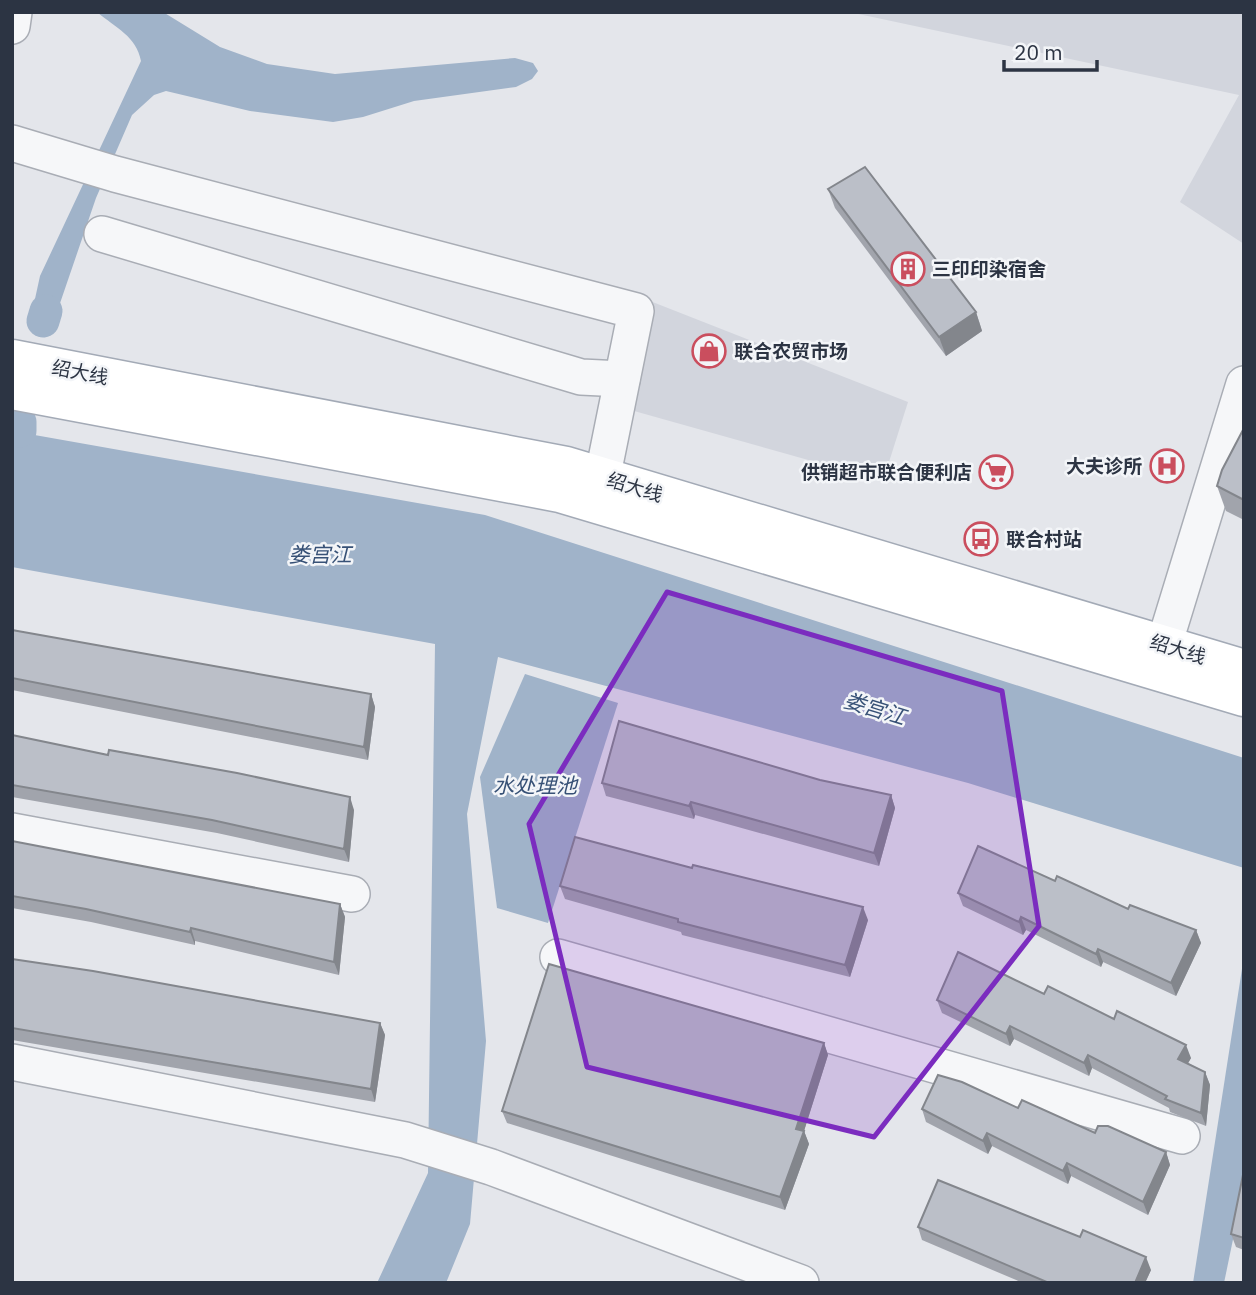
<svg xmlns="http://www.w3.org/2000/svg" width="1256" height="1295" font-family="'IBM Plex Sans','Noto Sans SC',sans-serif">
<style>
.built{fill:#d2d5dd}
.water{fill:#a0b3c9}
.lines{fill:none;stroke-linecap:round;stroke-linejoin:round}
.canal{stroke:#a0b3c9;stroke-width:33}
.minor-casing{stroke:#a9adb5;stroke-width:38}
.primary-casing{stroke:#a3aab6;stroke-width:41}
.minor{stroke:#f6f7f9;stroke-width:35}
.primary{stroke:#fff;stroke-width:38}
.wall{fill:#a1a4ac}
.shaded-wall{fill:#83868c}
.building{fill:#bbbfc8;stroke:#83868c;stroke-width:2}
.marked{fill:#7b2cbf;fill-opacity:0.2;stroke:#7b2cbf;stroke-width:5;stroke-linejoin:round}
.labels{text-anchor:middle;dominant-baseline:central;stroke-width:5;stroke-linejoin:round;paint-order:stroke}
.poi-label{font-size:19px;font-weight:bold;fill:#2c3443;stroke:#f3f5f8;text-anchor:start}
.street-label{font-size:19px;fill:#2c3443;stroke:#f3f5f8}
.water-label{font-size:21px;font-style:italic;fill:#375176;stroke:#f3f5f8}
</style>
<rect width="100%" height="100%" fill="#e4e6eb"/>
<g class="built">
<polygon points="849,12 1244,12 1244,244 1180,202 1239,95"/>
<polygon points="650,301 908,402 883,481 627,409"/>
</g>
<g class="water">
<path d="M97 12H163L220 47 267 64 335 74 515 58 533 63 538 71 532 79 516 87 414 101 363 117 333 122 250 111 166 91 154 95 132 115 96 198 57 312 33 308 40 276 141 61C136 36 116 28 97 12Z"/>
<polygon points="12,431 485,515 1244,758 1244,868 968,783 498,657 467,814 486,1041 470,1224 446,1283 377,1283 428,1173 435,644 12,567"/>
<polygon points="525,674 618,703 548,923 497,908 480,777"/>
<polygon points="1244,956 1244,1186 1224,1283 1193,1283"/>
</g>
<g class="lines">
<g class="canal">
<polyline points="43,321 46,311"/>
<polyline points="20,431 20,422"/>
</g>
<defs>
<g id="minor">
<polyline points="12,26 14,12"/>
<polyline points="12,143 115,174 636,311 597,504"/>
<polyline points="102,234 581,377 622,379"/>
<polyline points="1156,671 1244,384"/>
<polyline points="12,831 352,894"/>
<polyline points="558,957 1182,1136"/>
<polyline points="12,1062 405,1140 491,1167 801,1283"/>
</g>
<g id="primary">
<polyline points="12,359 566,466 1244,669"/>
<polyline points="12,390 560,493 1244,697"/>
</g>
</defs>
<use href="#minor" class="minor-casing"/>
<use href="#primary" class="primary-casing"/>
<use href="#minor" class="minor"/>
<use href="#primary" class="primary"/>
</g>
<g class="wall">
<polygon points="828,189 976,312 982,331 946,356 835,208"/>
<polygon points="1244,428 1244,520 1226,511 1217,486"/>
<polygon points="12,630 371,694 375,707 368,760 12,690"/>
<polygon points="12,735 354,810 349,862 217,833 12,797"/>
<polygon points="820,780 891,795 895,808 879,866 695,815 694,819 606,796 602,783"/>
<polygon points="12,841 340,904 345,917 339,975 195,941 195,945 91,922 12,908"/>
<polygon points="560,886 868,920 850,977 682,935 681,932 565,899"/>
<polygon points="958,893 1128,909 1196,930 1201,943 1176,996 1103,962 1101,967 1026,930 1023,935 963,906"/>
<polygon points="12,959 380,1023 385,1035 375,1102 12,1040"/>
<polygon points="1044,994 1191,1058 1188,1063 1205,1072 1210,1085 1206,1126 1170,1112 1169,1108 1092,1068 1089,1076 1014,1039 1010,1046 942,1013 937,1000"/>
<polygon points="824,1043 828,1055 804,1131 809,1144 785,1210 507,1123 502,1111"/>
<polygon points="1018,1108 1095,1133 1166,1152 1170,1165 1148,1215 1071,1176 1068,1184 992,1146 988,1154 926,1122 922,1109"/>
<polygon points="1244,1170 1244,1250 1236,1247 1231,1234"/>
<polygon points="918,1227 1151,1270 1145,1283 1023,1283 922,1240"/>
</g>
<g class="shaded-wall">
<polygon points="976,312 982,331 946,356 939,337"/>
<polygon points="371,694 375,707 368,760 364,747"/>
<polygon points="891,795 895,808 879,866 874,853"/>
<polygon points="350,797 354,810 349,862 344,849"/>
<polygon points="691,802 695,815 694,819 689,806"/>
<polygon points="340,904 345,917 339,975 334,962"/>
<polygon points="863,907 868,920 850,977 845,965"/>
<polygon points="1021,917 1026,930 1023,935 1019,922"/>
<polygon points="191,928 195,941 195,945 190,932"/>
<polygon points="1196,930 1201,943 1176,996 1171,983"/>
<polygon points="1098,949 1103,962 1101,967 1096,954"/>
<polygon points="380,1023 385,1035 375,1102 371,1089"/>
<polygon points="1010,1026 1014,1039 1010,1046 1006,1034"/>
<polygon points="824,1043 828,1055 804,1131 809,1144 785,1210 780,1197 796,1129"/>
<polygon points="1186,1045 1191,1058 1183,1072 1178,1059"/>
<polygon points="1088,1055 1092,1068 1089,1076 1084,1063"/>
<polygon points="1205,1072 1210,1085 1206,1126 1201,1113"/>
<polygon points="987,1133 992,1146 988,1154 983,1141"/>
<polygon points="1166,1152 1170,1165 1148,1215 1143,1202"/>
<polygon points="1067,1163 1071,1176 1068,1184 1063,1171"/>
<polygon points="1146,1257 1151,1270 1145,1283 1135,1283"/>
</g>
<g class="building">
<polygon points="865,167 976,312 939,337 828,189"/>
<polygon points="1244,428 1244,500 1217,486 1222,470"/>
<polygon points="12,630 371,694 364,747 12,678"/>
<polygon points="619,721 820,780 891,795 874,853 691,802 689,806 602,783"/>
<polygon points="12,735 108,755 109,750 237,773 350,797 344,849 212,820 12,785"/>
<polygon points="575,837 692,868 693,865 863,907 845,965 678,922 678,919 560,886"/>
<polygon points="12,841 340,904 334,962 191,928 190,932 86,909 12,896"/>
<polygon points="978,846 1055,881 1057,876 1128,909 1130,905 1196,930 1171,983 1098,949 1096,954 1021,917 1019,922 958,893"/>
<polygon points="958,952 1044,994 1048,986 1114,1019 1117,1011 1186,1045 1178,1059 1205,1072 1201,1113 1165,1099 1167,1096 1088,1055 1084,1063 1010,1026 1006,1034 937,1000"/>
<polygon points="12,959 93,971 380,1023 371,1089 12,1028"/>
<polygon points="549,964 824,1043 796,1129 804,1131 780,1197 502,1111"/>
<polygon points="938,1075 962,1082 1018,1108 1022,1100 1095,1133 1098,1126 1108,1126 1166,1152 1143,1202 1067,1163 1063,1171 987,1133 983,1141 922,1109"/>
<polygon points="1244,1170 1244,1238 1231,1234"/>
<polygon points="938,1180 1080,1237 1083,1230 1146,1257 1135,1283 1049,1283 918,1227"/>
</g>
<path class="marked" d="M667 592 1002 691 1039 926 874 1137 587 1067 529 824Z"/>
<defs>
<symbol id="building-ring" viewBox="-11 -11 22 22"><circle r="9.5" fill="#f3f5f8" stroke="#ca4e5e" stroke-width="1.5"/><path d="M-4-6H4V6H1V3H-1V6H-4ZM-2.5-4.3h1.7v1.8h-1.7ZM.8-4.3h1.7v1.8H.8ZM-2.5-1h1.7V.8h-1.7ZM.8-1h1.7V.8H.8Z" fill="#ca4e5e"/></symbol>
<symbol id="shop-ring" viewBox="-11 -11 22 22"><circle r="9.5" fill="#f3f5f8" stroke="#ca4e5e" stroke-width="1.5"/><path d="M-5-2.5h2.3a2.7 3.5 0 0 1 5.4 0H5L5.5 6h-11ZM-1.5-2.5h3a1.5 2.3 0 0 0-3 0Z" fill="#ca4e5e"/></symbol>
<symbol id="hospital-ring" viewBox="-11 -11 22 22"><circle r="9.5" fill="#f3f5f8" stroke="#ca4e5e" stroke-width="1.5"/><path d="M-5-5h3v3.5h4V-5h3V5h-3V1.5h-4V5h-3Z" fill="#ca4e5e"/></symbol>
<symbol id="supermarket-ring" viewBox="-11 -11 22 22"><circle r="9.5" fill="#f3f5f8" stroke="#ca4e5e" stroke-width="1.5"/><path d="M-6-5.5h2.5l.6 2H6L4.5 2H-2.5L-4.4-4H-6ZM-1.5 3.2a1.3 1.3 0 1 0 .1 0ZM3 3.2a1.3 1.3 0 1 0 .1 0Z" fill="#ca4e5e"/></symbol>
<symbol id="bus-ring" viewBox="-11 -11 22 22"><circle r="9.5" fill="#f3f5f8" stroke="#ca4e5e" stroke-width="1.5"/><path d="M-5-6H5V4H4V6H2V4H-2V6H-4V4H-5ZM-3.5-4V0h7V-4ZM-3.5 1.2v1.5H-2V1.2ZM2 1.2v1.5H3.5V1.2Z" fill="#ca4e5e"/></symbol>
</defs>
<g fill-rule="evenodd">
<use href="#building-ring" x="889" y="250" width="38" height="38"/>
<use href="#shop-ring" x="690" y="332" width="38" height="38"/>
<use href="#hospital-ring" x="1148" y="447" width="38" height="38"/>
<use href="#supermarket-ring" x="977" y="453" width="38" height="38"/>
<use href="#bus-ring" x="962" y="520" width="38" height="38"/>
</g>
<g class="labels">
<g class="poi-label">
<text x="932" y="269">三印印染宿舍</text>
<text x="734" y="351">联合农贸市场</text>
<text x="1142" y="466" text-anchor="end">大夫诊所</text>
<text x="972" y="472" text-anchor="end">供销超市联合便利店</text>
<text x="1006" y="539">联合村站</text>
</g>
<g class="street-label">
<text transform="translate(80 372) rotate(11)">绍大线</text>
<text transform="translate(635 487) rotate(17)">绍大线</text>
<text transform="translate(1178 649) rotate(17)">绍大线</text>
</g>
<g class="water-label">
<text x="320" y="554">娄宫江</text>
<text transform="translate(875 708) rotate(17)">娄宫江</text>
<text x="535" y="785">水处理池</text>
</g>
</g>
<rect width="1256" height="1295" fill="none" stroke="#2c3443" stroke-width="28"/>
<path d="M1004 60v10h93v-10" fill="none" stroke="#2c3443" stroke-width="3.5"/>
<text x="1014" y="60" font-size="21" fill="#2c3443" stroke="#f3f5f8" stroke-width="5" paint-order="stroke">20 m</text>
</svg>
